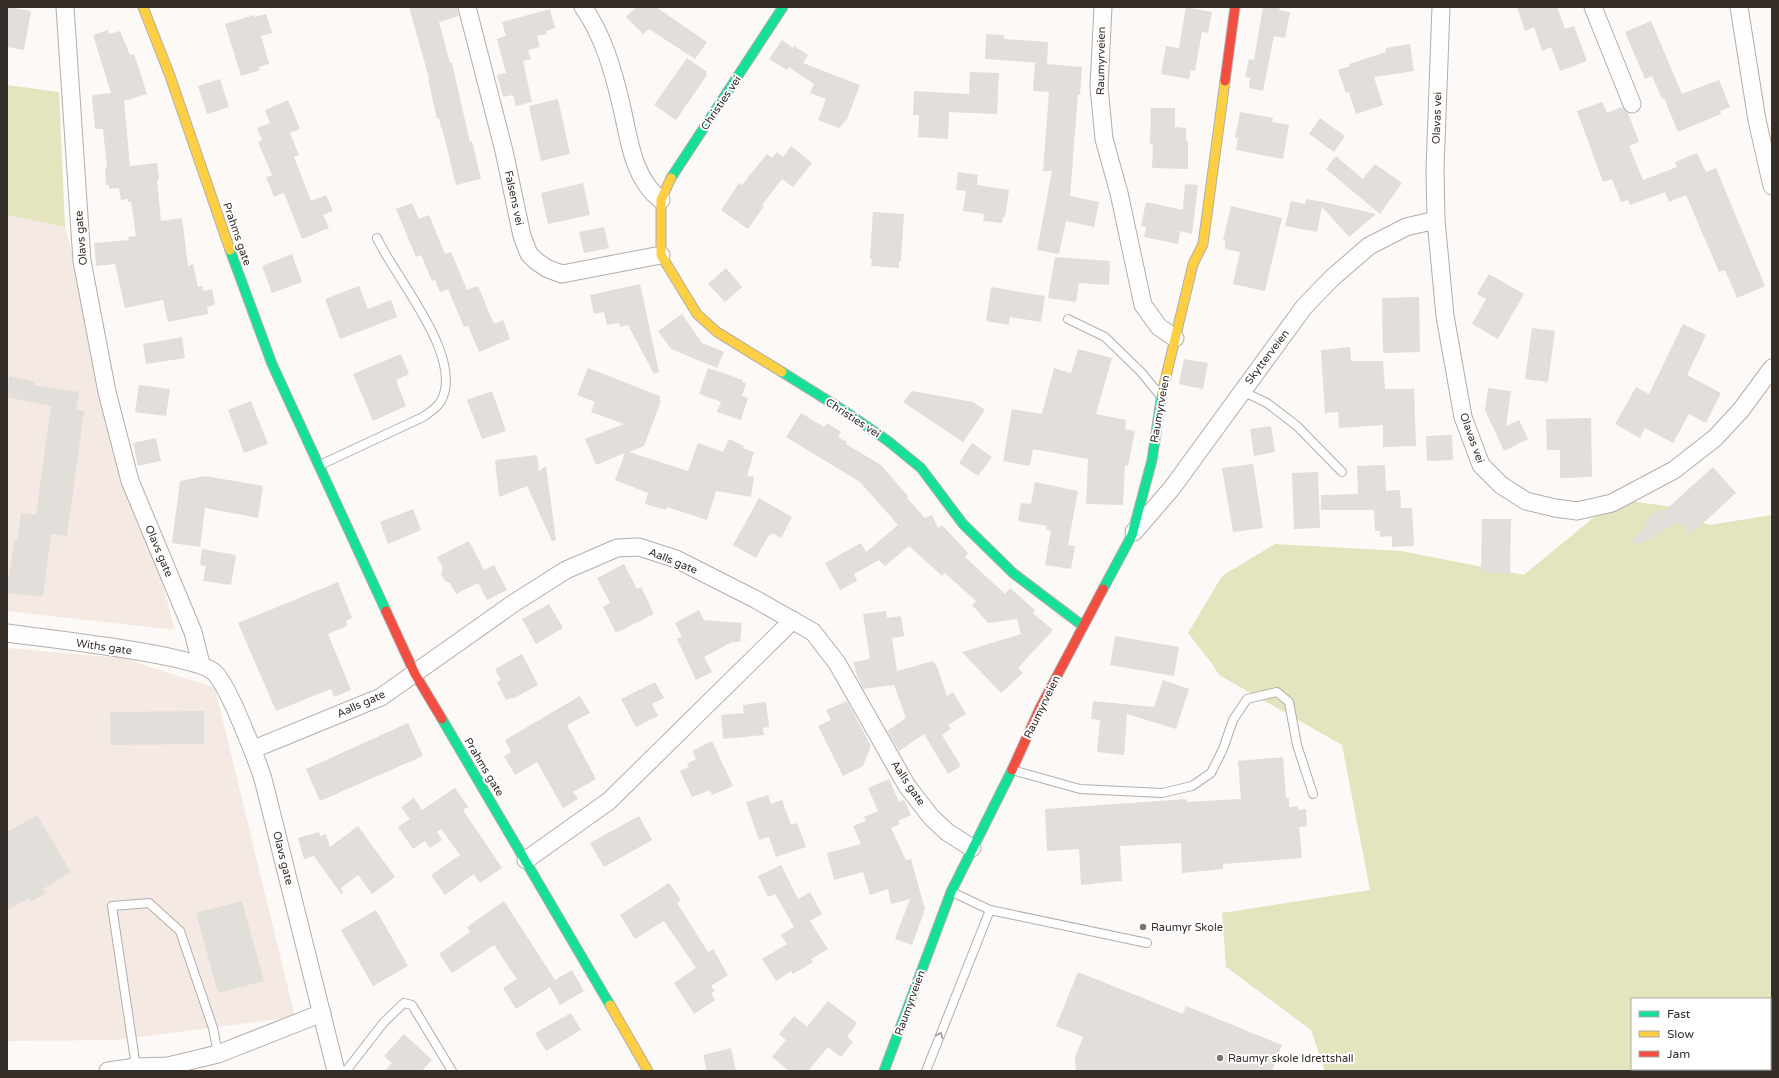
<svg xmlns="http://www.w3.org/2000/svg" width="1779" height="1078" font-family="'Varela Round',sans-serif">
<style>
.built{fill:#f4eae3}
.green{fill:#e4e4be;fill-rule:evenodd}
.building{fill:#e2deda}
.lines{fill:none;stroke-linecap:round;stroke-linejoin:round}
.lane-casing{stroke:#b2aeab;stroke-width:10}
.street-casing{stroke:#b2aeab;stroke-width:19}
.fast-casing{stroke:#b2aeab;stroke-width:11}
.slow-casing{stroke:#b2aeab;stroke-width:11}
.jam-casing{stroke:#b2aeab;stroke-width:11}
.lane{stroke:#fffefe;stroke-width:8}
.street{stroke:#fffefe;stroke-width:17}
.fast{stroke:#16e098;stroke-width:9}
.slow{stroke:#ffcf43;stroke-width:9}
.jam{stroke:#f24e42;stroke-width:9}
.oneway{stroke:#9a9694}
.poi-dot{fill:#7b7571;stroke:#fff;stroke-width:1.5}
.labels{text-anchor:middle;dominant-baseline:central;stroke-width:4;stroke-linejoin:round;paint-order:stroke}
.street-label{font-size:11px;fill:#352e29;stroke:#fff}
.poi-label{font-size:11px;fill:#352e29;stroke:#fff;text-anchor:start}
</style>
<rect width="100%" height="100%" fill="#fcf9f7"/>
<g class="built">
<polygon points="7,215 65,227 175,630 7,611"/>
<polygon points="7,648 123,658 215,688 295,1017 116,1040 7,1041"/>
</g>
<g class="green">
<polygon points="7,85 59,92 65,227 7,215"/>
<path d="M1616 499 1666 506 1709 525 1772 515V1071H1325L1311 1030 1226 967 1222 913 1370 890 1342 745 1219 675 1213 665 1188 633 1222 576 1275 544 1401 551 1524 575ZM1632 999H1770V1069H1632Z"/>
</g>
<g class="building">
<polygon points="7,7 31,11 24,50 7,47"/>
<polygon points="409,7 457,7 459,16 439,22 450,63 452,63 470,142 472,141 481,179 456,185 442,128 441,128 439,118 437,119 428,79 429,78"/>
<polygon points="636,7 656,7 707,42 695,59 649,29 643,34 626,17"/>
<polygon points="1186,7 1212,12 1208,33 1202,32 1195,71 1191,70 1189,79 1161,74 1166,46 1179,48"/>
<polygon points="1263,7 1280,7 1279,10 1290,12 1285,38 1274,36 1263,91 1249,88 1250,78 1245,77 1249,59 1254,60"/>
<polygon points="1517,7 1557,7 1565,29 1574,26 1587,61 1560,71 1551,47 1542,51 1534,27 1525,31"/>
<polygon points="550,9 555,28 546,31 546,34 537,36 540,47 528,50 531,59 523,61 532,102 516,106 513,95 503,97 497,75 506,73 497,39 506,36 502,22"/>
<polygon points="266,14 272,33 261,36 269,64 259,67 260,70 241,76 225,24 254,15 255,17"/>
<polygon points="1651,21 1682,94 1719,80 1730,107 1720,111 1721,114 1678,132 1664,98 1662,99 1652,76 1645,79 1625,32"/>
<polygon points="108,30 109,34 120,31 130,55 134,54 147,94 124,101 130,166 157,163 159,179 157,180 161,221 182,218 188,266 193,264 198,287 203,286 203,291 212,289 215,305 207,307 208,314 168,322 163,300 125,308 115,264 96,266 94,243 129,240 128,237 136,236 131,202 128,202 128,199 121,200 119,188 109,189 109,185 106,185 105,169 107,168 103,129 95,129 92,97 93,95 111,93 93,35"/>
<polygon points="986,34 1004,35 1004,39 1048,42 1047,64 1082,67 1080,95 1078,94 1070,196 1099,202 1094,227 1066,221 1059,254 1037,250 1052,171 1043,171 1049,92 1033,91 1035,63 1041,63 985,59"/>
<polygon points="782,40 793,48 794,46 808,55 803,63 860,85 847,119 839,128 818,120 826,99 810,93 814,84 789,67 787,70 769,59"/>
<polygon points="1410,44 1414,71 1374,77 1383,105 1356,114 1349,92 1346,93 1338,70 1350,66 1349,64 1386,52 1386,48"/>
<polygon points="687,58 707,72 706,74 707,75 676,120 654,105"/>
<polygon points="970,72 999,73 997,114 949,112 948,139 918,137 919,115 913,115 914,91 969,94"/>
<polygon points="220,79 229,107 207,114 198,86"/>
<polygon points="558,99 570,154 541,161 529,106"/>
<polygon points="288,100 300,129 290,133 299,155 294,157 311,201 326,195 333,211 323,215 329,228 302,239 284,193 274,197 266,177 272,175 258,142 262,140 257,128 270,123 265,110"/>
<polygon points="1602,102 1607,113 1622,107 1628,113 1639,142 1629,146 1643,180 1677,167 1675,162 1697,153 1706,172 1716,168 1765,286 1737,298 1725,270 1719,272 1686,195 1669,202 1665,192 1630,205 1628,200 1621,202 1612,179 1603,182 1577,111"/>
<polygon points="1151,108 1175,108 1175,127 1186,128 1186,141 1188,141 1188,169 1152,168 1153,145 1150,144"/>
<polygon points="1240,112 1273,118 1272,122 1289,125 1283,159 1236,150 1238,138 1235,138"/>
<polygon points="1320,118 1345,136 1334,152 1309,134"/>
<polygon points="791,146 812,163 793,187 782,179 762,205 764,206 748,229 721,210 739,183 742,185 767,154 772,158 777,152 783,157"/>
<polygon points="1336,156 1363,179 1375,164 1402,183 1380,214 1326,169"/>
<polygon points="958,172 978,175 977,185 1009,190 1005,217 1003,217 1002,223 983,221 984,214 963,211 966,191 956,190"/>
<polygon points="583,183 590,215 548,224 541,193"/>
<polygon points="1185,184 1198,185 1192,234 1180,231 1178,244 1144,237 1146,227 1141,226 1146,202 1183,210"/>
<polygon points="1306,199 1323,202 1376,214 1349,237 1322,207 1317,232 1285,226 1291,201 1305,204"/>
<polygon points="412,203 419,219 429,215 445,254 451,252 467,290 478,286 494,324 503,320 510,339 479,352 468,326 464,327 448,289 440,292 435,280 432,281 421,255 416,257 396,209"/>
<polygon points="1231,206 1282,218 1265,291 1233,284 1240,252 1225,249 1225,241 1223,240"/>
<polygon points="873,212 904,214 901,261 899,261 899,268 871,266 872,259 870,259"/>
<polygon points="604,227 609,248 584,253 579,232"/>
<polygon points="292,254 302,282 272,293 262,266"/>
<polygon points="1055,257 1110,261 1109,285 1079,283 1076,302 1048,298"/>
<polygon points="726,268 742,287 725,302 708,284"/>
<polygon points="1489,274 1524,294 1498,339 1472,324 1486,299 1477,294"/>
<polygon points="640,284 659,372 654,374 628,325 620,327 619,323 607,325 604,312 594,314 590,295"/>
<polygon points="359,286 368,309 391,300 397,317 340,339 325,299"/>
<polygon points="991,287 1045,296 1041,322 1010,317 1009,325 986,321"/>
<polygon points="1419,297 1420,352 1383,353 1382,298"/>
<polygon points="682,314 702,343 724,352 717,368 671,349 658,331"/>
<polygon points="1683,324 1706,335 1687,375 1721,393 1706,423 1689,414 1673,443 1645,428 1640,438 1615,424 1636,387 1649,394"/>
<polygon points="1532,328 1555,331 1548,382 1525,379"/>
<polygon points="182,337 185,358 146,364 143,344"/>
<polygon points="1350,347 1351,361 1383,361 1385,389 1414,389 1416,446 1383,447 1383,425 1339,428 1338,412 1325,413 1321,350"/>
<polygon points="1078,349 1112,358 1096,414 1126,420 1125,429 1135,431 1128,466 1125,465 1123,505 1086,504 1088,459 1033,449 1030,466 1003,461 1012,409 1042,414 1054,368 1071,373"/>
<polygon points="401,354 409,374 396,380 406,406 373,421 353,374"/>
<polygon points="1184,359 1208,363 1203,389 1179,384"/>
<polygon points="588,368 660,396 659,400 661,401 644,446 629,452 688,471 698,443 723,452 729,439 744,446 743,448 754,452 747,476 754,477 751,497 716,491 707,520 667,507 666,510 645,504 648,493 615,480 625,453 596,465 585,439 624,424 591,412 595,402 577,395"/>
<polygon points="708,368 743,380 742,382 746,383 742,396 748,398 741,420 717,412 721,402 699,394"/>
<polygon points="9,376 35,382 34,385 79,392 76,410 84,411 67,536 51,534 43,597 7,593 7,576 9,576 15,539 17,540 21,513 36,515 51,406 7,397"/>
<polygon points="139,385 170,389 166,416 135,412"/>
<polygon points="1488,388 1511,391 1506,426 1519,420 1528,439 1504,451 1485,410"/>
<polygon points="492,391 506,431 482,439 467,400"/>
<polygon points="912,391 973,402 985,410 963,442 903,402"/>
<polygon points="251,401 268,444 244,453 228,410"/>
<polygon points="801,413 824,427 827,423 841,432 838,437 847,442 846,444 881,465 908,496 907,498 925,518 932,515 938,528 942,525 968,553 965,557 1005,594 1010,588 1035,610 1033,613 1053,630 1018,668 1023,673 1001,693 962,652 1021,634 1017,619 988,623 972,605 976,601 945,573 942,576 909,546 885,566 879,560 854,574 857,581 840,590 825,563 861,543 866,552 898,525 860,482 786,437"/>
<polygon points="1591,418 1592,477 1560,478 1560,450 1547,450 1546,419"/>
<polygon points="1271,426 1275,452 1254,456 1250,429"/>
<polygon points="1452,435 1453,460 1427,461 1426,436"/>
<polygon points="156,438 161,461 138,466 133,443"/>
<polygon points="972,443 992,457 978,476 959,463"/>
<polygon points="537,455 539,471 546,466 556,540 552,541 527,486 499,497 495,460"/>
<polygon points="1253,464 1263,528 1233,532 1222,468"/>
<polygon points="1385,465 1386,491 1400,490 1401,508 1412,508 1414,546 1392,547 1392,536 1380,537 1380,531 1375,531 1374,510 1321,510 1321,495 1358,494 1357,466"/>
<polygon points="1713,467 1736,493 1690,535 1679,522 1636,546 1632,541 1646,527 1643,523 1659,509 1661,514"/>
<polygon points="1318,472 1320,528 1294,529 1292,473"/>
<polygon points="205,476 263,486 258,518 205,508 200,547 172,543 180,481"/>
<polygon points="1035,482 1078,491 1068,545 1075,546 1071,569 1045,565 1051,531 1046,530 1047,526 1018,521 1021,503 1031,504"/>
<polygon points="759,498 792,517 781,538 772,533 770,536 769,535 756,558 733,545"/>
<polygon points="413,509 421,530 388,544 380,522"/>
<polygon points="1482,519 1511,519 1510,573 1481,572"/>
<polygon points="469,541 484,570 494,565 507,590 487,600 478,583 456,594 450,583 445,581 441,574 443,568 437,557"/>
<polygon points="202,549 236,555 231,585 203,581 206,566 200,565"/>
<polygon points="624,564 637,589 641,587 654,614 616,633 603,607 610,603 597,578"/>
<polygon points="338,582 352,618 346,621 347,626 328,634 351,690 334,697 331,689 276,711 238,623"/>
<polygon points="549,604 563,628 536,644 522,619"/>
<polygon points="699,610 704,620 742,623 740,642 732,642 704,657 712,672 696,680 677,639 682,637 675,623"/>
<polygon points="886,611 887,618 901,616 904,636 892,638 897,671 933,661 938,669 947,696 953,692 966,714 948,725 951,729 942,735 961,766 948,774 924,734 899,751 887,731 906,718 894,685 863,689 857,677 854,662 870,659 863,614"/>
<polygon points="1115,636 1179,647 1174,676 1110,665"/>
<polygon points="522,654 538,685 512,699 511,698 506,700 497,682 501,680 495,669"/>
<polygon points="1163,680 1189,689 1176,729 1127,714 1124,755 1097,752 1100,720 1091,719 1093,701 1154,707"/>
<polygon points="655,682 664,698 652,704 658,716 636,727 621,699"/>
<polygon points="580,696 590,713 567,725 596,779 573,792 578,799 563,808 537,762 515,775 504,756 511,752 505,740"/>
<polygon points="847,701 871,746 863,766 843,776 818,726 831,720 826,710"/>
<polygon points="766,702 769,727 763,728 764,735 723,739 721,715 744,713 743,705"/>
<polygon points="204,711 204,744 111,745 110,712"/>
<polygon points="408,723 423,756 320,801 306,769"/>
<polygon points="712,741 733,786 712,795 710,790 692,797 680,771 689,767 687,764 696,759 692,751"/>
<polygon points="1283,757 1286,798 1289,798 1289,807 1298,806 1298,810 1306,809 1307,826 1299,827 1302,858 1223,864 1223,869 1182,873 1181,843 1120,846 1122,881 1081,885 1079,849 1047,851 1045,809 1187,799 1187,802 1241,799 1238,761"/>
<polygon points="889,779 899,802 904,800 911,815 898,821 900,824 891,828 906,860 911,859 925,909 912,945 895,939 910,899 891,904 888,889 870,895 863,872 834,880 827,853 861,844 853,826 866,821 864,817 878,811 868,788"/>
<polygon points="455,788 468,807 463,810 502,868 480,883 474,874 445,895 431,875 460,855 441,829 437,832 442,840 430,848 425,841 413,849 398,827 410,819 401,807 414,798 422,810"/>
<polygon points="768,795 771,804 782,800 791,825 797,823 806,847 776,857 769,837 759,840 746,802"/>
<polygon points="37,815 71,872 43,889 45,893 31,902 29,898 7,910 7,832"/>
<polygon points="639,816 652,840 604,867 590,843"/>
<polygon points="358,826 395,877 372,894 358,875 341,888 343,893 341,894 314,856 304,859 298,838 319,832 320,836 326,834 330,847"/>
<polygon points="781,865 798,899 810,892 822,914 810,921 828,949 811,959 813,962 793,974 791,971 776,981 762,959 787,944 781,935 794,927 775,894 768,897 758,876"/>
<polygon points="669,883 681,900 677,903 708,952 713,949 728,975 711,986 715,991 711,993 715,1000 694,1014 674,983 696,968 664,921 635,939 620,915"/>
<polygon points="242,901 264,981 218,993 196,913"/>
<polygon points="504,901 555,980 572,970 584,991 560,1005 550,987 516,1009 503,988 517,979 494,945 452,973 439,954 470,932 467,927"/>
<polygon points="376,910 408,966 373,986 341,930"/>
<polygon points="1078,972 1183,1014 1186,1006 1282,1045 1272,1071 1076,1071 1075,1057 1083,1037 1056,1026"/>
<polygon points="828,1001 857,1023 847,1037 853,1042 841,1057 828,1047 808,1071 789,1071 772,1057 786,1040 779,1034 794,1016 807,1027"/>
<polygon points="571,1013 581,1030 546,1051 535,1033"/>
<polygon points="404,1034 432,1060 422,1071 385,1071 392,1063 384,1056"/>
<polygon points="731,1048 736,1071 707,1071 703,1055"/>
</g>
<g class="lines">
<defs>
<g id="lane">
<polyline points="1068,319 1105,337 1141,372 1159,394"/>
<polyline points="1242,391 1267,403 1297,426 1342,472"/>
<path d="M320 465 423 417C430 412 437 408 441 401 465 357 395 278 377 238"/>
<polyline points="1012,770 1080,789 1162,793 1192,786 1211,773 1223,749 1233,720 1247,699 1277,692 1289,702 1297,745 1313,794"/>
<polyline points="952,892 990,910 1147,943"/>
<polyline points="136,1067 112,906 149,903 180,931 213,1028 218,1054"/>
<polyline points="346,1071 384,1022 404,1003 412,1005 452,1071"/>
<polyline points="926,1071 990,910"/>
</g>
<g id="street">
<polyline points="65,7 82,261 107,392 130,481 193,632 201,664"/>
<polyline points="467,7 504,151 522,236 529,254 536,261 548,269 562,274 661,255"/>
<path d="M583 7C603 35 613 70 621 104 629 137 632 178 661 200"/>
<polyline points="1103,7 1099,87 1104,139 1119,193 1143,305 1159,327 1175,338"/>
<polyline points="1441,7 1435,169 1436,220 1445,316 1463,417 1481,465 1501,485 1526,501 1555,508 1577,511 1612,503 1674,470 1715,438 1741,410 1772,368"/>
<polyline points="1593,7 1632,104"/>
<polyline points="1739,7 1757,120 1772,186"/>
<polyline points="1134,532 1172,488 1304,307 1332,278 1369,246 1406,227 1436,220"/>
<path d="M7 633C42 638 197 654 215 673 224 683 229 696 235 708 245 731 255 754 263 779L336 1071"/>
<polyline points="254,749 381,697 514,603 566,570 617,548 639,547 676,559 755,599 813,632 837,663 907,786 931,817 947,832 972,848"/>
<polyline points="526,860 609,801 793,620"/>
<polyline points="108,1071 136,1067 168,1066 218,1054 322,1013"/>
</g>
<g id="fast">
<polyline points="671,178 783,7"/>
<polyline points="230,250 272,364 386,611"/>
<polyline points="782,372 846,412 888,441 921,468 963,524 1013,573 1083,626"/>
<polyline points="1103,589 1132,535 1152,460 1162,393"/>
<polyline points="442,719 610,1005"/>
<polyline points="884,1071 951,892 1012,770"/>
</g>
<g id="slow">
<polyline points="143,7 170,76 230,250"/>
<polyline points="671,178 661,200 661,255 697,314 717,332 782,372"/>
<polyline points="1162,393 1193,264 1203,244 1225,81"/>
<polyline points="610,1005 648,1071"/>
</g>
<g id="jam">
<polyline points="1225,81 1235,7"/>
<polyline points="386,611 415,674 442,719"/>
<polyline points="1012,770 1040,708 1103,589"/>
</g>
</defs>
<use href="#lane" class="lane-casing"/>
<use href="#street" class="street-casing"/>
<use href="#fast" class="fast-casing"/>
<use href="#slow" class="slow-casing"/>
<use href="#jam" class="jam-casing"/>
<use href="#lane" class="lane"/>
<use href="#street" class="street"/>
<use href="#fast" class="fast"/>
<use href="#slow" class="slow"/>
<use href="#jam" class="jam"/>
</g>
<defs><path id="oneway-chevron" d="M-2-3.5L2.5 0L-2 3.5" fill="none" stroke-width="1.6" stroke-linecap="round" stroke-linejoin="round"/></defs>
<use class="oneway" href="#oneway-chevron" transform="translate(940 1035) rotate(-68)"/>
<g class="poi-dot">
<circle cx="1143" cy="927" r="4"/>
<circle cx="1220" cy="1058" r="4"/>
</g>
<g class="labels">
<g class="street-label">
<text transform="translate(1101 61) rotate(-89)">Raumyrveien</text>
<text transform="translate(721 103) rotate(-56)">Christies vei</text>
<text transform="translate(1437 118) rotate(-88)">Olavas vei</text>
<text transform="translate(514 198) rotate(78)">Falsens vei</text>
<text transform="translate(237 234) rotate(71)">Prahms gate</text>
<text transform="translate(81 238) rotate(-95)">Olavs gate</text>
<text transform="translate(1267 357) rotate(-53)">Skytterveien</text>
<text transform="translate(1160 409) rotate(-80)">Raumyrveien</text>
<text transform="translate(853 418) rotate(33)">Christies vei</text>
<text transform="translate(1472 438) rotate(70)">Olavas vei</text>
<text transform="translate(159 551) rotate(67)">Olavs gate</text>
<text transform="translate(673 561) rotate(22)">Aalls gate</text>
<text transform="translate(104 647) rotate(8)">Withs gate</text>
<text transform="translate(361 704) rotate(-24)">Aalls gate</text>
<text transform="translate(1042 707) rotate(-64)">Raumyrveien</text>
<text transform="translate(484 767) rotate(59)">Prahms gate</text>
<text transform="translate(908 783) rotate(56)">Aalls gate</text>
<text transform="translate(283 858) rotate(76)">Olavs gate</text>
<text transform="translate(910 1003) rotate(-70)">Raumyrveien</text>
</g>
<g class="poi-label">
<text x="1151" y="927">Raumyr Skole</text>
<text x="1228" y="1058">Raumyr skole Idrettshall</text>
</g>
</g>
<rect width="1779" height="1078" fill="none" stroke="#352e29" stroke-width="16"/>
<rect x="1631" y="998" width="140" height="72" fill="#ffffff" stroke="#aeaba9"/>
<rect x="1639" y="1011" width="20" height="6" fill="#16e098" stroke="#aeaba9"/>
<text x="1667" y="1018" font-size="12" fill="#352e29">Fast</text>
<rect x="1639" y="1031" width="20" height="6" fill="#ffcf43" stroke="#aeaba9"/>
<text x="1667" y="1038" font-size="12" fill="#352e29">Slow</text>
<rect x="1639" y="1051" width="20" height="6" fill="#f24e42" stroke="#aeaba9"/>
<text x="1667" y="1058" font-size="12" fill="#352e29">Jam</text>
</svg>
